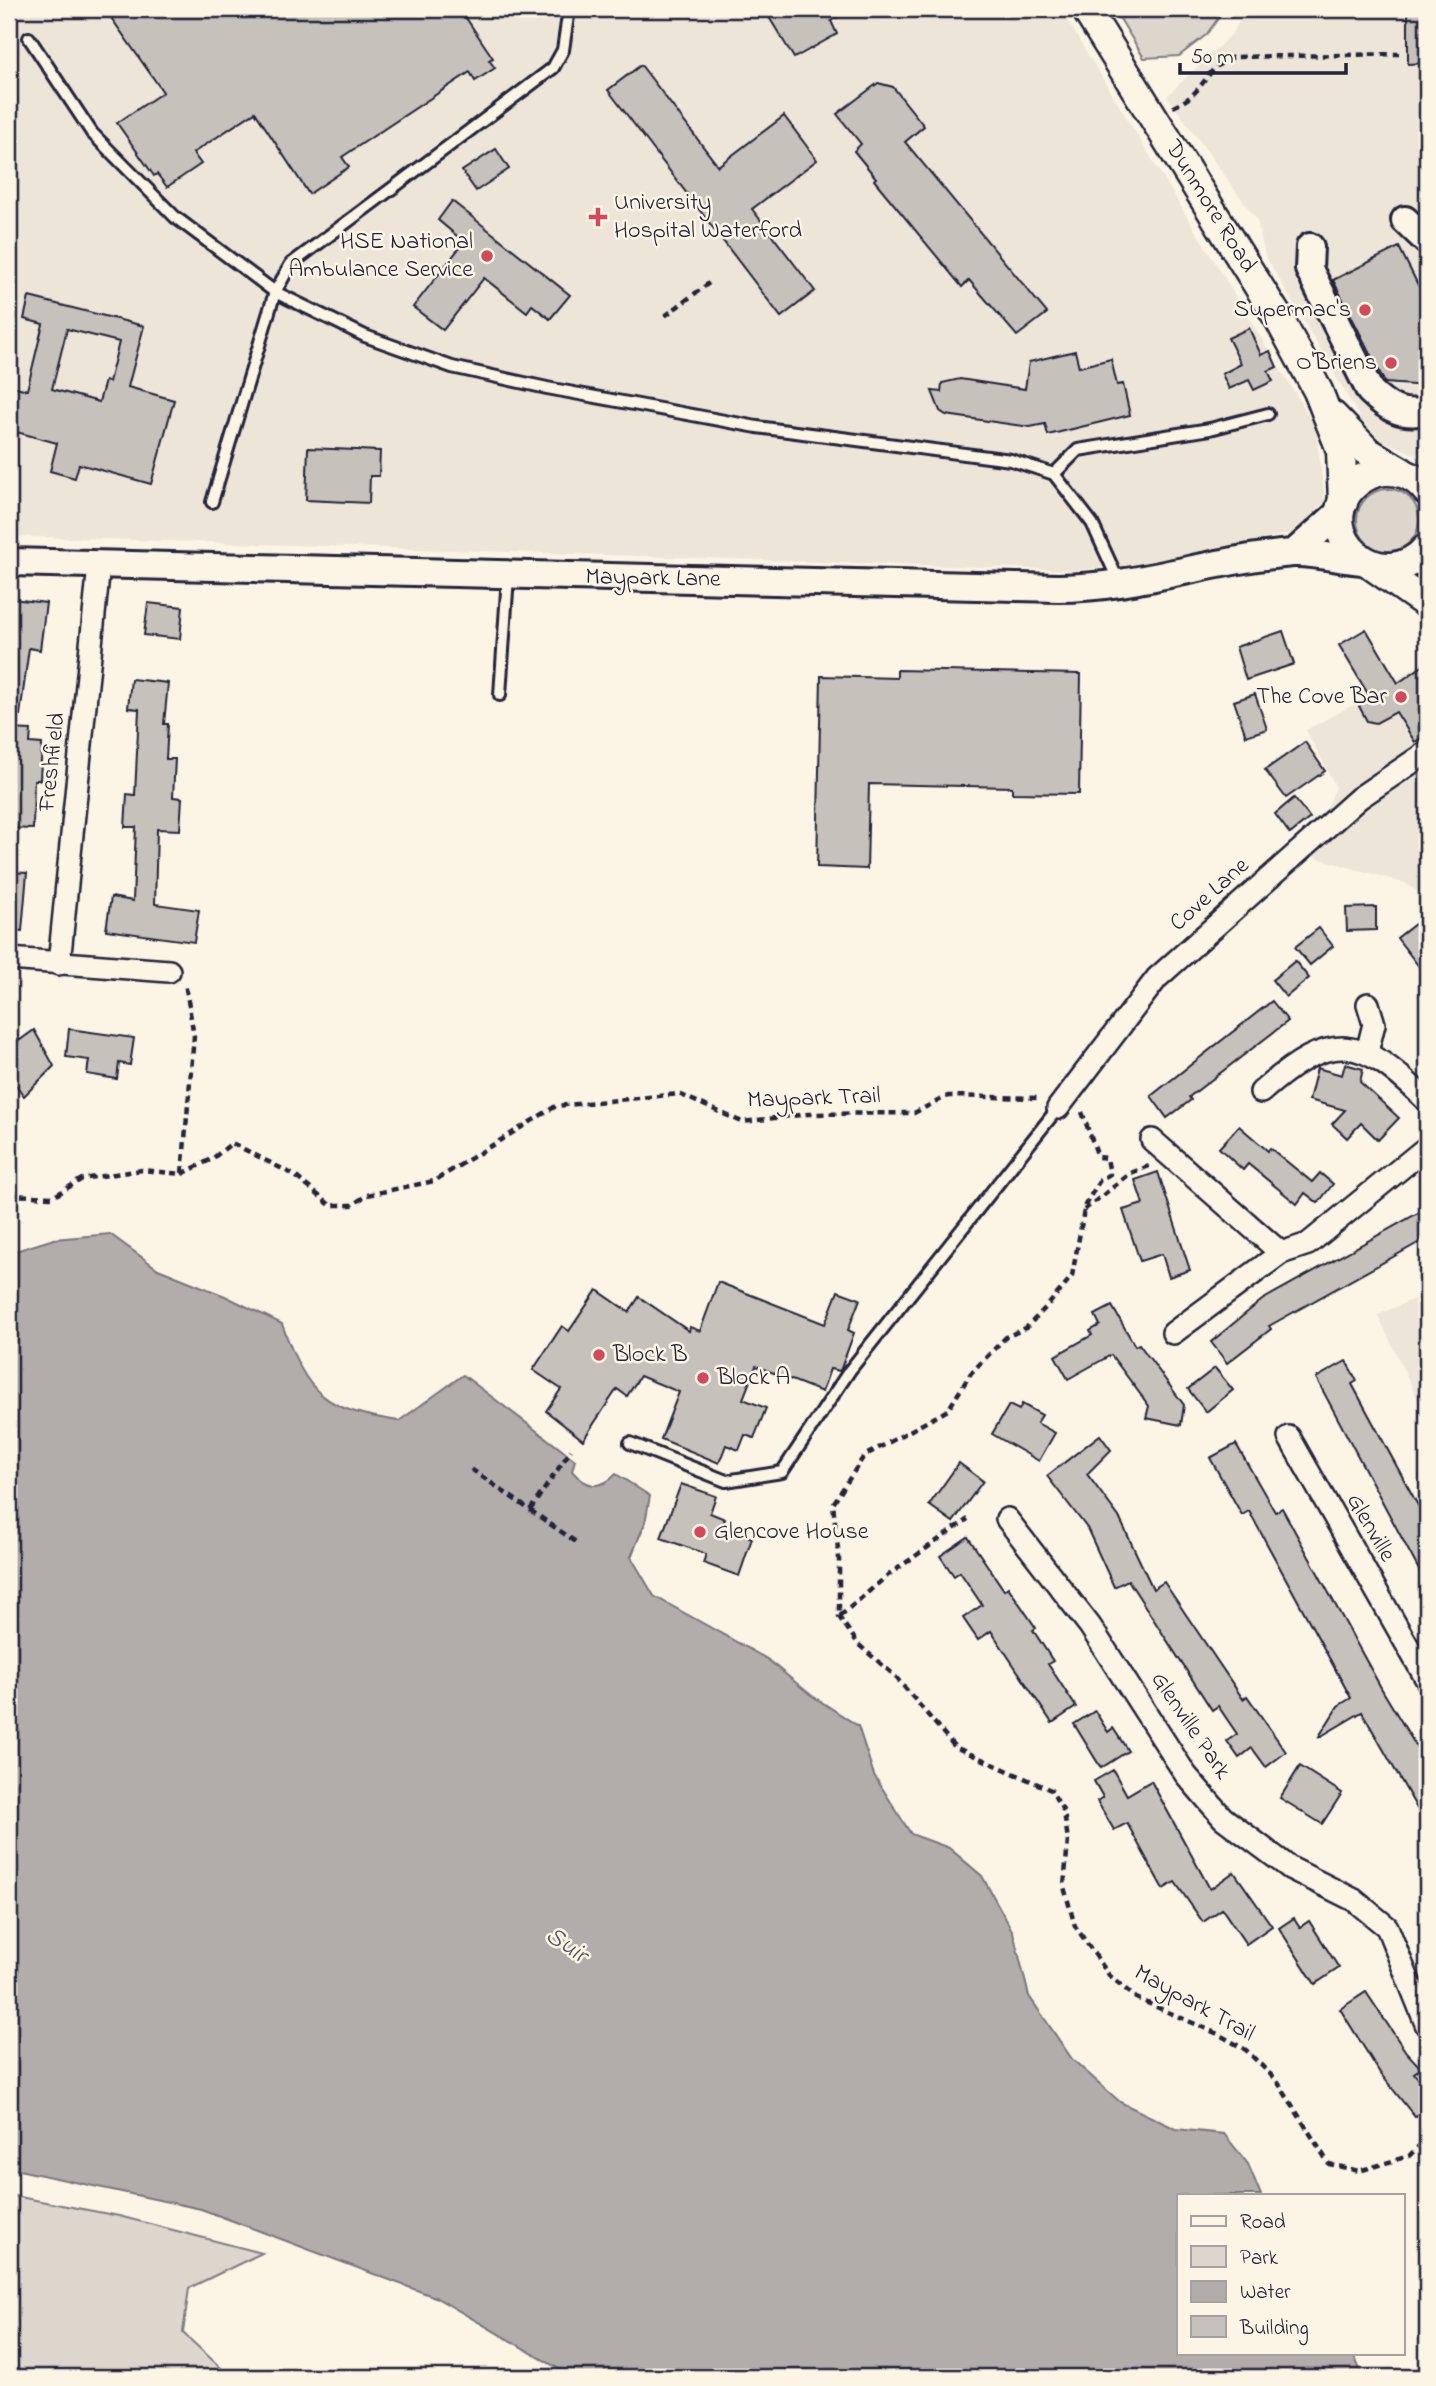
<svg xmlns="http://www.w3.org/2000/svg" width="1436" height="2386" font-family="'Indie Flower',sans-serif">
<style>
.built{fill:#ece5d8}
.green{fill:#dcd6cc;stroke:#7f7c84;stroke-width:2}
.water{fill:#b2adab;stroke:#78757e;stroke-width:2}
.building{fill:#c6c1bb;stroke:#22223b;stroke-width:2;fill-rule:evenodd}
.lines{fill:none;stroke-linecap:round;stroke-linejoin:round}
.service-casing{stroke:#22223b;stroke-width:16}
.minor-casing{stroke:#22223b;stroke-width:26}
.tertiary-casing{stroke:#22223b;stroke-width:32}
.secondary-casing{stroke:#22223b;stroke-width:33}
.path{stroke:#22223b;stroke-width:4.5;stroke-dasharray:7 5;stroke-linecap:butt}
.service{stroke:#fcf5e5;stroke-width:10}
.minor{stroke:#fcf5e5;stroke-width:21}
.tertiary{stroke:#fcf5e5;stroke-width:26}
.secondary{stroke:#fcf5e5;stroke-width:28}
.poi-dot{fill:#d1495b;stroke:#fcf5e5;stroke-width:2.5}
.labels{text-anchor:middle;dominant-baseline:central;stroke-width:5;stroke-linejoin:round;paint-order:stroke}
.poi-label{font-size:24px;fill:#22223b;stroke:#fcf5e5;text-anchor:start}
.street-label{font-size:24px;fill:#22223b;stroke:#fcf5e5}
.water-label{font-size:26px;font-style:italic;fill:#545362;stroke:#fcf5e5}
</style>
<rect width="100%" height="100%" fill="#fcf5e5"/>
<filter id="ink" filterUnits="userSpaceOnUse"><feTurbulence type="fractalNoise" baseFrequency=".0143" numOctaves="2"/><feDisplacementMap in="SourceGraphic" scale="14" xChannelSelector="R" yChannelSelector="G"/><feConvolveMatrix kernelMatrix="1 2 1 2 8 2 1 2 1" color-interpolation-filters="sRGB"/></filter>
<g filter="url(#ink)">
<g class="built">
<polygon points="9,9 1060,9 1315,426 1325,501 1296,532 1160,562 1078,570 9,536"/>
<polygon points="1247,9 1427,9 1427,459 1381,440 1362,421 1265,255 1257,220 1167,96 1231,35"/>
<polygon points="1427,659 1427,898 1405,883 1307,855 1336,787 1306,730 1387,687"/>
<polygon points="1427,1293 1427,1419 1378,1315"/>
</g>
<g class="green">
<polygon points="1114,9 1225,9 1206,35 1179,56 1144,58"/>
<circle cx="1388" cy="520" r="31"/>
<polygon points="9,2195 119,2216 262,2253 189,2288 183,2333 231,2377 9,2377"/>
</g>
<path class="water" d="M110 1234 158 1269 225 1296 282 1324C307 1394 323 1410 399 1421L463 1375 575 1460 572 1471C586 1487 600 1491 616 1474L650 1496 645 1523 631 1557 654 1596 767 1659 811 1695 858 1726 874 1775 911 1834 949 1848 982 1876 1013 1932 1029 1996 1072 2059 1120 2102 1176 2129 1224 2134 1248 2164 1261 2195H1179V2353H1353L1363 2377H573L435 2297 201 2209 9 2168V1253L54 1239Z"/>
<g class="building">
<polygon points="105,9 460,9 493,58 489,60 495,68 475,81 470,72 342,157 349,167 309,194 255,112 193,153 201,164 167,187 157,174 154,176 117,123 163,92"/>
<polygon points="764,9 851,9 831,21 837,34 794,58"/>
<polygon points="1408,9 1427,9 1427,63 1408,64"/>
<polygon points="641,65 718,166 784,116 817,160 752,209 815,291 781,317 608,90"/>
<polygon points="878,83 893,87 924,126 905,142 1047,313 1017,336 969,280 962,287 874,180 876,178 854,151 861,144 837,114"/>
<polygon points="496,149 509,169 476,191 462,171"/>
<polygon points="452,201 570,295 550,319 532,305 527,312 484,278 443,330 413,307 464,242 438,220"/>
<polygon points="1399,247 1427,303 1427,386 1385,383 1333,280"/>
<path d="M29 297 144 326 128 387 174 400 151 484 79 464 75 478 50 471 57 443 9 430V385L27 390 43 324 24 319ZM67 329 119 342 109 382 105 381 99 402 52 389Z"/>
<polygon points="1249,328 1261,355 1270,351 1277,367 1268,371 1273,381 1254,390 1249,380 1229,389 1222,374 1241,364 1228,338"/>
<polygon points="1075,351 1079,367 1111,359 1117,385 1123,384 1130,415 1048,435 1045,424 1030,427 946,415 940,411 932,391 941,392 942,383 960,379 1025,389 1029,362"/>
<polygon points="308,448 380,451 379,476 370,476 369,503 306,500"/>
<polygon points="12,599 46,603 40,650 29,648 20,715 9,714 9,626"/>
<polygon points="148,603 183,607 180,639 144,635"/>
<polygon points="1366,629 1398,683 1427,663 1427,734 1415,742 1396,712 1376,723 1367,721 1359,706 1375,693 1368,694 1339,645"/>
<polygon points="1283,631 1294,664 1246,680 1236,647"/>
<polygon points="897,670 1081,674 1079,794 1012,793 1012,787 869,784 867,869 817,867 821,676 897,678"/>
<polygon points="131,679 168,683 164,724 168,724 166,759 175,759 173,797 182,798 180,830 157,829 155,904 199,910 194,942 106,930 111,897 133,901 136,827 125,827 127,794 135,795 139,709 128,708"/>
<polygon points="1255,694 1267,729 1246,736 1234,701"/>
<polygon points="9,729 31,730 30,743 42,744 40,780 34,780 33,829 9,828"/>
<polygon points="1305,742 1325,771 1286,798 1265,770"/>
<polygon points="1294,798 1310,818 1290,834 1275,814"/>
<polygon points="9,872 27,873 22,931 9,930"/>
<polygon points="1376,907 1376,930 1347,931 1346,908"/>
<polygon points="1415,924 1427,940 1427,977 1397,938"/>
<polygon points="1319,928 1333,946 1310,965 1295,947"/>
<polygon points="1295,961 1309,978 1286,997 1272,980"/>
<polygon points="1272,1001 1288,1021 1189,1097 1191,1100 1167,1118 1151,1096"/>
<polygon points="9,1024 20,1040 34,1030 54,1066 24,1096 16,1085 9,1083"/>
<polygon points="69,1029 134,1038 130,1065 119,1063 117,1079 87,1074 89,1060 66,1057"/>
<polygon points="1345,1064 1363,1069 1360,1082 1399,1118 1378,1140 1361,1123 1347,1138 1332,1124 1345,1110 1309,1100 1317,1068 1342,1075"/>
<polygon points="1239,1126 1268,1151 1270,1148 1312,1182 1320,1173 1333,1184 1318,1203 1305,1193 1297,1204 1248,1164 1243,1170 1219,1148"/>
<polygon points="1158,1172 1190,1270 1169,1277 1162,1254 1140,1261 1123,1210 1143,1204 1135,1180"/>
<polygon points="1427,1208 1427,1238 1269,1326 1271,1329 1227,1363 1211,1342 1262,1300"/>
<polygon points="718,1282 825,1324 838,1291 860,1299 848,1330 854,1333 840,1371 830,1369 822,1392 756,1366 743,1399 766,1408 754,1438 745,1435 739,1450 726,1445 719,1463 661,1439 679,1392 640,1376 627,1396 617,1389 583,1440 546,1411 561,1389 533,1370 562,1326 569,1331 597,1290 629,1312 639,1297 689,1331 690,1327 700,1331"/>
<polygon points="1112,1306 1135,1346 1139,1344 1184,1405 1181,1425 1146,1418 1149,1406 1111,1355 1068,1379 1055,1356 1092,1335 1090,1331 1100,1325 1095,1315"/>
<polygon points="1346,1361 1357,1381 1352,1384 1427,1522 1427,1585 1316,1378"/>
<polygon points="1215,1368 1233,1390 1206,1412 1188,1389"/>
<polygon points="1022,1404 1042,1415 1037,1423 1055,1433 1039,1461 992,1434 1009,1405 1019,1410"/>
<polygon points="1100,1435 1111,1450 1087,1474 1119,1517 1153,1589 1164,1582 1243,1699 1247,1696 1286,1752 1266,1767 1252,1748 1239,1758 1227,1741 1237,1734 1218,1706 1212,1710 1128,1580 1114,1587 1087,1528 1047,1476"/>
<polygon points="1236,1444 1275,1512 1282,1508 1384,1693 1427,1764 1427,1826 1362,1712 1318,1738 1338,1706 1351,1698 1249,1511 1242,1515 1210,1458"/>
<polygon points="959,1463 983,1481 953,1522 929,1505"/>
<polygon points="681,1484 716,1496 710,1513 725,1519 722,1527 752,1538 739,1576 703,1563 706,1554 661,1538"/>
<polygon points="968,1537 1004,1590 1008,1587 1036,1628 1033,1630 1053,1661 1048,1664 1076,1707 1052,1723 991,1631 978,1640 963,1618 982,1605 960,1572 954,1576 940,1556"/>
<polygon points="1095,1711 1108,1732 1113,1728 1128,1751 1101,1768 1074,1724"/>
<polygon points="1300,1766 1342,1793 1322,1824 1280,1798"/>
<polygon points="1113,1770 1127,1795 1151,1781 1210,1889 1234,1872 1272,1926 1246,1944 1222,1909 1203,1922 1175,1882 1163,1889 1127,1823 1114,1830 1097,1801 1103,1797 1094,1781"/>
<polygon points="1294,1918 1300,1927 1309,1921 1339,1968 1315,1984 1279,1928"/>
<polygon points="1366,1992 1406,2052 1421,2068 1414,2073 1427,2090 1427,2107 1415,2117 1380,2073 1340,2009"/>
</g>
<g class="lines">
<defs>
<g id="service">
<polyline points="29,38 92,133 175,217 275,292 365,336 452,367 547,388 757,427 1011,460 1054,474 1078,450 1210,429 1268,414"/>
<polyline points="1054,474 1092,523 1119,582"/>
<polyline points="212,502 275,292 291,264 553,68 563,50 569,9"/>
<polyline points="500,695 508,576"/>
<polyline points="630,1443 726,1481 782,1472 850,1370 1058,1108"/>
</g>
<g id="minor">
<polyline points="9,959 169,971"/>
<polyline points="59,964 99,565"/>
<polyline points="1367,1052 1374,1024 1368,1004"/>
<path d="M1261 1092C1333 1029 1360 1035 1427 1101"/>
<polyline points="1058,1108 1157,978 1359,798 1427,752"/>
<polyline points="1152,1140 1281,1253"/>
<polyline points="1173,1333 1281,1253 1308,1244 1427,1147"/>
<polyline points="1289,1437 1427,1680"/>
<polyline points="1007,1519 1090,1626 1186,1775 1223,1818 1290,1868 1354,1900 1387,1927 1427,2026"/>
</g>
<g id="tertiary">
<polyline points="1405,220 1427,241"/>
<path d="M1310 247 1309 269 1370 391C1388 409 1402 416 1427 411"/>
<polyline points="1294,553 1341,511"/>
<path d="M9 562 1058 588C1138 588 1213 559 1293 553 1317 552 1340 560 1363 561"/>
</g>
<g id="secondary">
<polyline points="1086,9 1279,319 1318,391 1341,450 1343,503"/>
<polyline points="1333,416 1368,452 1402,472"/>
<path d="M1427 491C1417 478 1402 470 1385 471 1372 472 1361 478 1352 487 1310 534 1381 600 1427 548"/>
<polyline points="1374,567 1427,604"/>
</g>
</defs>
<use href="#service" class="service-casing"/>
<use href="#minor" class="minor-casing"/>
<use href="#tertiary" class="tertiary-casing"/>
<use href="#secondary" class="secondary-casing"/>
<g class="path">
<path d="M1173 107C1208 92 1202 68 1234 57L1399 54"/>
<polyline points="665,316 713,280"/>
<polyline points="1082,1112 1098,1157 1107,1158 1110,1174 1100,1180 1085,1205 1072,1276 1049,1304 1026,1328 1006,1337 971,1373 948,1410 864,1456 833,1504 839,1558 839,1617 859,1645 894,1675 955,1747 1051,1790 1064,1812 1068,1840 1064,1887 1075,1926 1109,1975 1136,1998 1218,2034 1246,2050 1277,2081 1329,2164 1359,2171 1409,2156 1427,2138"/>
<polyline points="182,1174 212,1159 232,1143 294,1175 330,1205 352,1205 367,1195 434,1181 556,1106 679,1094 742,1122 808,1114 914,1113 948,1096 1039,1098"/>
<polyline points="9,1195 53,1197 82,1179 142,1170 182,1174 194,1036 185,983"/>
<polyline points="1084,1210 1131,1173 1152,1165"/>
<polyline points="471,1469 576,1542"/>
<polyline points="530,1510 571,1450"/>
<polyline points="840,1616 887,1576 968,1519"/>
</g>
<use href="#service" class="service"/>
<use href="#minor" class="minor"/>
<use href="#tertiary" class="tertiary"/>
<use href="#secondary" class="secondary"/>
</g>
</g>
<g class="poi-dot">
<path d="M594.5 206.5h7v7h7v7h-7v7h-7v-7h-7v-7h7z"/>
<circle cx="487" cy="256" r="7"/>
<circle cx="1365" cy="310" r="7"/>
<circle cx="1391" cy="363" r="7"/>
<circle cx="1401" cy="697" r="7"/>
<circle cx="599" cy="1355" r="7"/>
<circle cx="703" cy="1378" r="7"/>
<circle cx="700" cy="1532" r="7"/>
</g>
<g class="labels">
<g class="poi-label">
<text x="614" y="203">University<tspan x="614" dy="28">Hospital Waterford</tspan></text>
<text x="473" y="242" text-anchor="end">HSE National<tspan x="473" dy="28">Ambulance Service</tspan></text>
<text x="1351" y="310" text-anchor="end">Supermac's</text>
<text x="1377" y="363" text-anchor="end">O'Briens</text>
<text x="1387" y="697" text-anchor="end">The Cove Bar</text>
<text x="613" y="1355">Block B</text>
<text x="717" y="1378">Block A</text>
<text x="714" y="1532">Glencove House</text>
</g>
<g class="street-label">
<text transform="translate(1210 207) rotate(58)">Dunmore Road</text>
<text transform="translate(653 579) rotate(1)">Maypark Lane</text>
<text transform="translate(53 762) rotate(-84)">Freshfield</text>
<text transform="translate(1210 895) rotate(-42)">Cove Lane</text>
<text transform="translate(814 1099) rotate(-2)">Maypark Trail</text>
<text transform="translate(1370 1528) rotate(60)">Glenville</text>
<text transform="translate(1190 1726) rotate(56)">Glenville Park</text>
<text transform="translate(1194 2004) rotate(29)">Maypark Trail</text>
</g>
<g class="water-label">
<text transform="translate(566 1946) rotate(34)">Suir</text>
</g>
</g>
<rect width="1436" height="2386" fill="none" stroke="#fcf5e5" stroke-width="35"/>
<rect x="18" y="18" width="1401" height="2351" fill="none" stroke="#22223b" stroke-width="2.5" filter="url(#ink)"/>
<rect x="1177" y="2194" width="228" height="161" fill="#fcf5e5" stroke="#a5a1a1" stroke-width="2"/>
<rect x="1191" y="2216" width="35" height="10" fill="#fcf5e5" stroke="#a5a1a1" stroke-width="2"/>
<text x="1240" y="2228" font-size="21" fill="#22223b">Road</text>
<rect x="1191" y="2246" width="35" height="21" fill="#dcd6cc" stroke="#a5a1a1" stroke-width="2"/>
<text x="1240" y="2264" font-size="21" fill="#22223b">Park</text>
<rect x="1191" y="2281" width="35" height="21" fill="#b2adab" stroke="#a5a1a1" stroke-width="2"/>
<text x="1240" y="2298" font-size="21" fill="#22223b">Water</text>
<rect x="1191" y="2316" width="35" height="21" fill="#c6c1bb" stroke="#a5a1a1" stroke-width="2"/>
<text x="1240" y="2334" font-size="21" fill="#22223b">Building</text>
<path d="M1180 63v10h166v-10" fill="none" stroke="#22223b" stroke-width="3.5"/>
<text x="1191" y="63" font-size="21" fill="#22223b" stroke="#fcf5e5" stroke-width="5" paint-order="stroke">50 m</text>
</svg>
